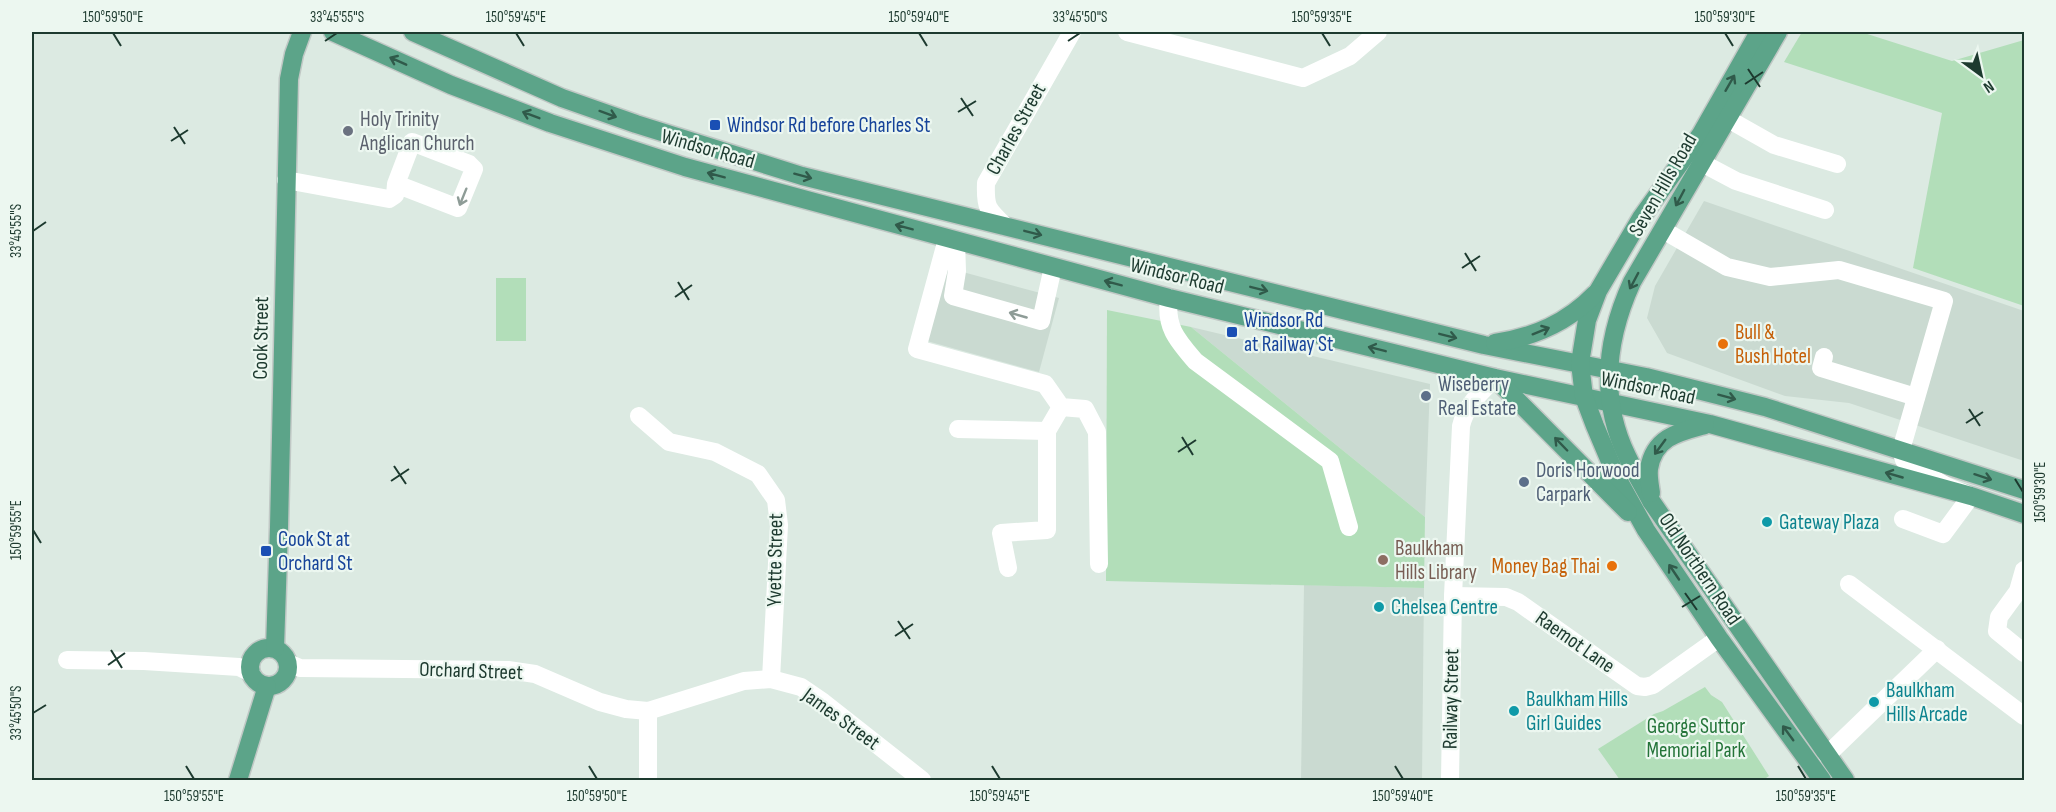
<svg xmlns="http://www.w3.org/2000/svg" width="2056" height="812" font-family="'Sofia Sans Condensed',sans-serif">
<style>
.built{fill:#cadad1}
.green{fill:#b2deb9}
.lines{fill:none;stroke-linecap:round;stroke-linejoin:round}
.major-casing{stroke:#c0c8c5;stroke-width:21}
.minor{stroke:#fff;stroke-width:18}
.major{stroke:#5ca489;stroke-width:18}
.oneway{stroke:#305a4a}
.oneway2{stroke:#8e9c97}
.ticks{fill:none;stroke:#1d3a2f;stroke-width:2}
.transit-dot{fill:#1a4fb4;stroke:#ecf7f0;stroke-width:2}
.worship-dot{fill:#6b7280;stroke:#ecf7f0;stroke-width:2}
.food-dot{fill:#e8710a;stroke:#ecf7f0;stroke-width:2}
.service-dot{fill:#5c6f8a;stroke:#ecf7f0;stroke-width:2}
.culture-dot{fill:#0f9aa8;stroke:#ecf7f0;stroke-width:2}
.education-dot{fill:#8d6e63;stroke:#ecf7f0;stroke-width:2}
.labels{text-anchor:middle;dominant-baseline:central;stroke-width:4.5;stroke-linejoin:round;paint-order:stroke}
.worship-label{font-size:21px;fill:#5b616d;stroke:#ecf7f0;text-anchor:start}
.transit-label{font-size:21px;fill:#164399;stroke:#ecf7f0;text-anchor:start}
.street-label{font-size:21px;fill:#1d3a2f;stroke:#ecf7f0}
.food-label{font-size:21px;fill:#c56008;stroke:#ecf7f0;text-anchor:start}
.service-label{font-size:21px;fill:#4e5e75;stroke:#ecf7f0;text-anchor:start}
.culture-label{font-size:21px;fill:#0d838f;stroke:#ecf7f0;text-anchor:start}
.education-label{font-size:21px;fill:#785e54;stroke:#ecf7f0;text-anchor:start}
.park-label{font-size:21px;fill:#247439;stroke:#ecf7f0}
.neatline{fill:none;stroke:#1d3a2f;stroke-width:2}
.ticks-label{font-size:15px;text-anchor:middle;fill:#1d3a2f}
</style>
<rect width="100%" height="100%" fill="#dceae2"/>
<g class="built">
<polygon points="1704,201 2024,311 2024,461 1849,403 1785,396 1667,353 1647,318 1655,286"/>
<polygon points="948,268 1059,298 1039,372 927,341"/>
<polygon points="1191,327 1430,384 1425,517"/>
<polygon points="1304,585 1424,588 1422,780 1301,780"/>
</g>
<g class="green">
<polygon points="1802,32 1861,32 1952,61 2024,40 2024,306 1913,268 1942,113 1784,62"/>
<rect x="496" y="278" width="30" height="63"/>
<polygon points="1107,310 1191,327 1425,517 1424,588 1106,581"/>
<polygon points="1705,687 1711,695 1722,702 1769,776 1763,780 1620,780 1598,749 1654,714 1663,711"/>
</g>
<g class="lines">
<defs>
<g id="major">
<polyline points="333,32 451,85 550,123 685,167 1169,298 1495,378 1710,424 1971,496 2024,514"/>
<polyline points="413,32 562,98 636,124 802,176 1484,345 1646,377 1765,407 2024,490"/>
<polyline points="1759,32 1701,134 1641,218 1598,291 1587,320 1580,363 1584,397 1595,426 1617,478 1646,530 1719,638 1822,780"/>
<path d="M1778 32 1632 282C1606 339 1599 398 1627 456 1634 471 1643 486 1651 501L1845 780"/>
<path d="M1495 343C1534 337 1567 323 1595 294"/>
<polyline points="1495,378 1628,512"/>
<path d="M1651 493C1650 486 1648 476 1649 469 1654 437 1679 432 1705 425"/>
<circle cx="269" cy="667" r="19"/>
<polyline points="275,648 279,527 289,79 294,54 302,32"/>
<polyline points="238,780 267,686"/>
</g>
</defs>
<use href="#major" class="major-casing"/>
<g class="minor">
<polyline points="1127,32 1303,78 1350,56 1378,32"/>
<polyline points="1728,119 1774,145 1837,164"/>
<polyline points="1702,163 1736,181 1825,210"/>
<polyline points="286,180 389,199 395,195 396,184 412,142 469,164 474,169 458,208 396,184"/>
<path d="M1005 226C987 209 985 207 986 183L1072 32"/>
<polyline points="1663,230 1727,267 1770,277 1839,270 1944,301 1901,450 1904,460 1908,464 1946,486 1971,496 1943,534 1903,519"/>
<polyline points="947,239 917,349 1045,384 1061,407 1085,409 1097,432 1099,564"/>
<polyline points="956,241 957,271 953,296 1041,321 1053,267"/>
<path d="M1169 298C1165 327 1177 340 1195 361L1330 461 1349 527"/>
<polyline points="1824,357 1821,368 1916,397"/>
<polyline points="639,416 669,442 715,452 758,474 776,500 779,525 771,679"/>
<polyline points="958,429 1047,431"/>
<polyline points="1008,568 1001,533 1047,530 1047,431 1061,407"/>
<polyline points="2024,570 2018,591 1999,617 1997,631 2024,653"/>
<polyline points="1849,584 2024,716"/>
<polyline points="1453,596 1506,597 1518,602 1637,686 1645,687 1653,685 1719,638"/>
<polyline points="67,660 144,661 239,667 251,673"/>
<polyline points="288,663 300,668 508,670 535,674 600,702 626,709 648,711 744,681 771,679 801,687 823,702 922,780"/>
<polyline points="648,711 648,780"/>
<polyline points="1827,755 1937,649"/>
<path d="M1450 780 1453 596 1461 426C1466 405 1480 393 1495 378"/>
</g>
<use href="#major" class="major"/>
</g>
<defs><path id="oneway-shaft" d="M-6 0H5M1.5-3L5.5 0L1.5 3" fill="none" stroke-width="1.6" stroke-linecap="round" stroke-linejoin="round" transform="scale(1.5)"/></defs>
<g class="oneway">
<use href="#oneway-shaft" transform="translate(398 61) rotate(-156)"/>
<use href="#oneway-shaft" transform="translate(1730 83) rotate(-60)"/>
<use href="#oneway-shaft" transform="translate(608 114) rotate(20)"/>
<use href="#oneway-shaft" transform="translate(531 115) rotate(-159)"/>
<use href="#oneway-shaft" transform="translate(716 175) rotate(-165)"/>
<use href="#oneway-shaft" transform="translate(803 176) rotate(15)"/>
<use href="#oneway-shaft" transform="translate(1680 198) rotate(118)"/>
<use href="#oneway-shaft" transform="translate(904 227) rotate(-165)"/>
<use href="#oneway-shaft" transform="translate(1033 233) rotate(14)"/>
<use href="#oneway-shaft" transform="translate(1634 281) rotate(118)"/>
<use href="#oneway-shaft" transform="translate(1113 283) rotate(-165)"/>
<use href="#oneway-shaft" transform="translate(1259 289) rotate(14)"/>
<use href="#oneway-shaft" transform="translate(1541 331) rotate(-22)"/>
<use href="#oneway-shaft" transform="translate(1448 336) rotate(14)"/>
<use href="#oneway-shaft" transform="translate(1377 349) rotate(-166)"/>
<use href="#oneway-shaft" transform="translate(1727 397) rotate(15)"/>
<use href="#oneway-shaft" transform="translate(1561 444) rotate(-134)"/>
<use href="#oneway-shaft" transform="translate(1660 447) rotate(126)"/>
<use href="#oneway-shaft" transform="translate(1894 475) rotate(-164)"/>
<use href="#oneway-shaft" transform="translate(1983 477) rotate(18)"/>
<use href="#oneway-shaft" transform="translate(1674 572) rotate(-124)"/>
<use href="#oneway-shaft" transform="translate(1788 733) rotate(-126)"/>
</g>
<g class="oneway2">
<use href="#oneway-shaft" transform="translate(463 197) rotate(112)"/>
<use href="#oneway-shaft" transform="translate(1018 315) rotate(-164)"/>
</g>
<path class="ticks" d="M113 33 121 46M516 33 524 46M919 33 927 46M1322 33 1330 46M1725 33 1733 46M325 41 337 33M1068 41 1080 33M1748 69 1760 87M1745 84 1763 72M961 98 973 116M958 112 976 101M174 127 185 144M171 141 188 130M33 231 46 222M1465 253 1476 271M1462 268 1480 256M678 282 689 300M675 297 692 285M1969 409 1980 426M1966 423 1983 412M1182 437 1193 455M1178 452 1196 440M394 466 406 484M2015 479 2023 492M391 481 409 469M33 530 41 543M1685 593 1697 610M1682 607 1700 596M898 621 910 639M895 636 913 624M111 650 122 668M108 665 125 653M33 713 46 705M186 766 194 779M589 766 597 779M992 766 1000 779M1395 766 1403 779M1798 766 1806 779"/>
<g class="transit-dot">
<rect x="709" y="119" width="12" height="12" rx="3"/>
<rect x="1226" y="326" width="12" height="12" rx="3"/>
<rect x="260" y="545" width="12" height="12" rx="3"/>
</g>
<circle class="worship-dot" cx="348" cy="131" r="6"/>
<g class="food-dot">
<circle cx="1723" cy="344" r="6"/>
<circle cx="1612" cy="566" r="6"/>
</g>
<g class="service-dot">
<circle cx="1426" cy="396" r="6"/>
<circle cx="1524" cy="482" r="6"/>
</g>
<g class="culture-dot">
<circle cx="1767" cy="522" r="6"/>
<circle cx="1379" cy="607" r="6"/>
<circle cx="1874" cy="702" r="6"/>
<circle cx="1514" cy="711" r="6"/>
</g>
<circle class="education-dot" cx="1383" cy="560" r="6"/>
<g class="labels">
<g class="worship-label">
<text x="360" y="119">Holy Trinity<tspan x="360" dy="24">Anglican Church</tspan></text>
</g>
<g class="transit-label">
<text x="727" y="125">Windsor Rd before Charles St</text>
<text x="1244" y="320">Windsor Rd<tspan x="1244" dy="24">at Railway St</tspan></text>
<text x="278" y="539">Cook St at<tspan x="278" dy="24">Orchard St</tspan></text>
</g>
<g class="street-label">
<text transform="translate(1016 129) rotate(-61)">Charles Street</text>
<text transform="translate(708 149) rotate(16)">Windsor Road</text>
<text transform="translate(1663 185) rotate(-60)">Seven Hills Road</text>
<text transform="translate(1177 276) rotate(14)">Windsor Road</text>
<text transform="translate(261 338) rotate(-89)">Cook Street</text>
<text transform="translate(1648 388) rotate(12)">Windsor Road</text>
<text transform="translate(775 560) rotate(-89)">Yvette Street</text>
<text transform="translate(1700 569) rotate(56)">Old Northern Road</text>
<text transform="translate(1575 642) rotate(35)">Raemot Lane</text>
<text transform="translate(471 671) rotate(2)">Orchard Street</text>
<text transform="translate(1451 699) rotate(-89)">Railway Street</text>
<text transform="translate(841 719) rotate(36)">James Street</text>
</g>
<g class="food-label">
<text x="1735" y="332">Bull &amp;<tspan x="1735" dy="24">Bush Hotel</tspan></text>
<text x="1600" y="566" text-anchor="end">Money Bag Thai</text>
</g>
<g class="service-label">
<text x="1438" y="384">Wiseberry<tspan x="1438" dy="24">Real Estate</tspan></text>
<text x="1536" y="470">Doris Horwood<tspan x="1536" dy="24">Carpark</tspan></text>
</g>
<g class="culture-label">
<text x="1779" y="522">Gateway Plaza</text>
<text x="1391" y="607">Chelsea Centre</text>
<text x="1886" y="690">Baulkham<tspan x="1886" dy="24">Hills Arcade</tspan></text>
<text x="1526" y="699">Baulkham Hills<tspan x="1526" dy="24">Girl Guides</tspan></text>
</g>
<g class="education-label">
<text x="1395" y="548">Baulkham<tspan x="1395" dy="24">Hills Library</tspan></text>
</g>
<g class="park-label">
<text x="1696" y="726">George Suttor<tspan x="1696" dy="24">Memorial Park</tspan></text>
</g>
</g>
<rect width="2056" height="812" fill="none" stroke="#ecf7f0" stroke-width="66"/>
<g transform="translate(1981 75) rotate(147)" stroke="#ecf7f0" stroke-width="4.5" paint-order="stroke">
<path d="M0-4.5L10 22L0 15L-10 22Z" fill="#1d3a2f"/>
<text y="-9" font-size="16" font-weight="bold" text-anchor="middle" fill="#1d3a2f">N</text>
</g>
<rect x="33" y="33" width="1990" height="746" class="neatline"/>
<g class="ticks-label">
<text x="113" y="22">150°59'50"E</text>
<text x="337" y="22">33°45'55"S</text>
<text x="516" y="22">150°59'45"E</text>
<text x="919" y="22">150°59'40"E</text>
<text x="1080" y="22">33°45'50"S</text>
<text x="1322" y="22">150°59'35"E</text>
<text x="1725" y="22">150°59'30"E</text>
<text transform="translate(16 231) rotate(-90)" y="5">33°45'55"S</text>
<text transform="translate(2040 492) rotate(-90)" y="5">150°59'30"E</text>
<text transform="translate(16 530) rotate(-90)" y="5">150°59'55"E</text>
<text transform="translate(16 713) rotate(-90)" y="5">33°45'50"S</text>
<text x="194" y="801">150°59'55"E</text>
<text x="597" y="801">150°59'50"E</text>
<text x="1000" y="801">150°59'45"E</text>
<text x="1403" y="801">150°59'40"E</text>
<text x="1806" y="801">150°59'35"E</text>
</g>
</svg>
